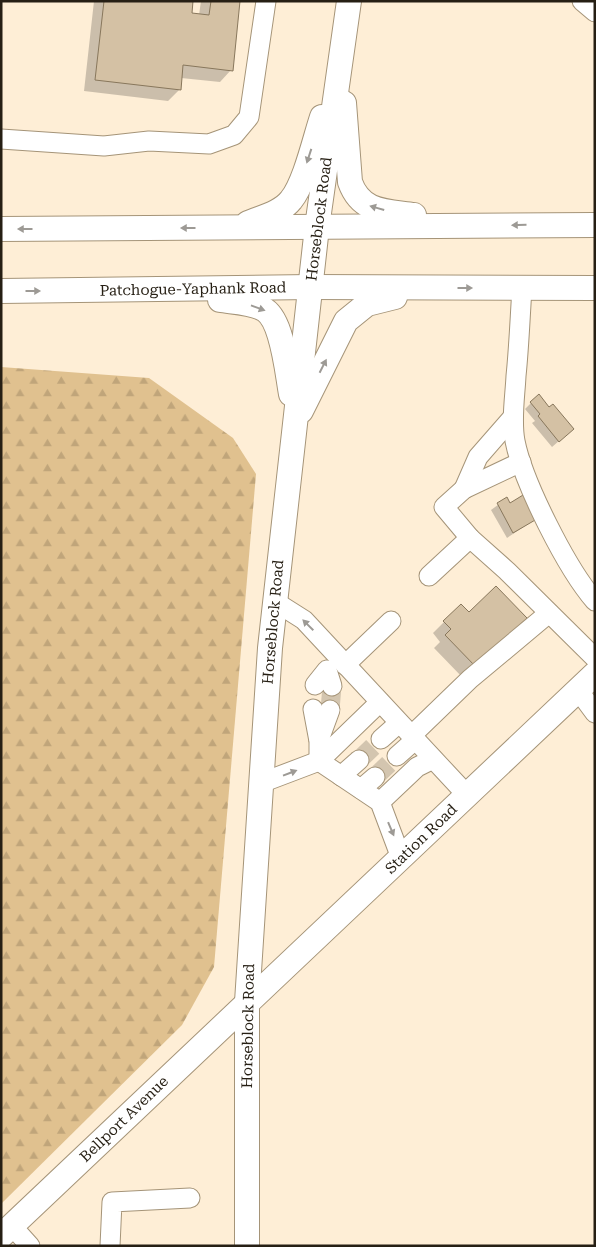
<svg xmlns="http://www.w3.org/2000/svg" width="596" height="1247" font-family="'Roboto Serif',serif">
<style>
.forest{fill:url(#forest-firs)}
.shadow{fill:#0003}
.building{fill:#d4c1a4;stroke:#88775c}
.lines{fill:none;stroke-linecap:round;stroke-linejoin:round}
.minor-tunnel{stroke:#d3c5af;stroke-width:19;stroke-dasharray:19 9;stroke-linecap:butt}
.minor-casing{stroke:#a59478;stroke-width:21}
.major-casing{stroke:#a59478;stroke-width:26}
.minor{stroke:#fff;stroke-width:19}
.major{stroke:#fff;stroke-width:24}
.oneway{fill:#9d9a95}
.labels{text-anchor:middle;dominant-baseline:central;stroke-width:4.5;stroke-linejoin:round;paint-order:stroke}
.street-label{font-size:15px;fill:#261f14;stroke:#fff}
</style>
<defs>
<pattern id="forest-firs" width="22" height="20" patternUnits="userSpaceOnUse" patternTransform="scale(1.25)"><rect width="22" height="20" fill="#e0c18f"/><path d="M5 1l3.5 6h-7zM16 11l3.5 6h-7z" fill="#c0a57a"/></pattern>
</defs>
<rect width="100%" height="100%" fill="#feeed6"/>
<polygon class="forest" points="1,367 149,378 233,438 256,474 214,967 182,1025 1,1204"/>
<g class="shadow">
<polygon points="94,1 192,1 190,14 199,15 201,1 239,1 231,70 220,82 181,78 180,89 168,101 84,91"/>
<polygon points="531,403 549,409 567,434 552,447 532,423 535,421 525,409"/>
<polygon points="506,499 510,504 540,516 507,538 491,510"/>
<polygon points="468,614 525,618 463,678 434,648 440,642 433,633 444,622"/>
</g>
<g class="building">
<polygon points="104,1 193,1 192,13 209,15 211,1 240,1 233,71 183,65 181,90 95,80"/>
<polygon points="539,394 549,407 553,404 574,429 559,442 538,416 540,414 530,402"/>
<polygon points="528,492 542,516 513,533 497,503 507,497 510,503"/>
<polygon points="496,586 527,618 476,667 445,635 451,629 443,621 461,604 469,612"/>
</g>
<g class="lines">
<g class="minor-tunnel">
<polyline points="330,710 332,686"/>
<polyline points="359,760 381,739"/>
<polyline points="375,777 397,756"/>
</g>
<defs>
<g id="minor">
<polyline points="582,1 595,12"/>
<polyline points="1,139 104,146 149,141 209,144 234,135 249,117 266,1"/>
<path d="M522 288C520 318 519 347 516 376 515 397 511 420 515 441 523 482 567 569 595 601"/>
<polyline points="521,462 464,489 444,507 470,538 507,571 595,658"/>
<polyline points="464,489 478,457 513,417"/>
<polyline points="429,576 470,538"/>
<polyline points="274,601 304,620 467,795"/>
<polyline points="345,665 391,621"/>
<polyline points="315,685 327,670 332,686"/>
<polyline points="578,690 595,713"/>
<polyline points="313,709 319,741 319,761"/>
<polyline points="411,736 470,679 549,613"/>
<polyline points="381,739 399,723"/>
<polyline points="319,740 330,710"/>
<polyline points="397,756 415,740"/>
<polyline points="319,761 380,802 401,858"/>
<polyline points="341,776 359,760"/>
<polyline points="261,783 319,761 380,702"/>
<polyline points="361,789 375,777"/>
<polyline points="380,802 417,767 433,759"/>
<polyline points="12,1226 30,1246"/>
<polyline points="110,1246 112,1202 190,1198"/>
</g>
<g id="major">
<path d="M344 103 350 182C361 213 386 211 414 215"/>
<path d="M248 223C262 217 281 213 291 200 305 183 315 138 322 117"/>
<polyline points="1,229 595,225"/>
<polyline points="1,291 311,287 595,288"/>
<path d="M220 300C233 302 253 302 265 310 283 322 287 373 291 394"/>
<polyline points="301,411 346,321 367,304 395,297"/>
<polyline points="1,1236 595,674"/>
<polyline points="247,1246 247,1002 270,648 317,227 349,1"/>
</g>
</defs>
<use href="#minor" class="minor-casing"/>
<use href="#major" class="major-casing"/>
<use href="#minor" class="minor"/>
<use href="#major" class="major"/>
</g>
<defs><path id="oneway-solid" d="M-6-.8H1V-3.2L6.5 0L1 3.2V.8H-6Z" transform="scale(1.25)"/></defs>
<g class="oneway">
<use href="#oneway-solid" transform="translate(309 156) rotate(108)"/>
<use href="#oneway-solid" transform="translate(377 208) rotate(-164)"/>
<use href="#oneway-solid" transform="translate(519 225) rotate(179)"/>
<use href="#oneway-solid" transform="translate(188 228) rotate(180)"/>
<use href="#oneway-solid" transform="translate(25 229) rotate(180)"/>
<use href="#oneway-solid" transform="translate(465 288)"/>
<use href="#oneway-solid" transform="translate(33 291)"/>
<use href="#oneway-solid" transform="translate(258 308) rotate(20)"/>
<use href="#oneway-solid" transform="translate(323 366) rotate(-63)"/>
<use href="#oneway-solid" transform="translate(308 625) rotate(-135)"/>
<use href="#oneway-solid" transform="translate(290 773) rotate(-21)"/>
<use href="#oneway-solid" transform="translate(391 829) rotate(67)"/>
</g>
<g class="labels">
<g class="street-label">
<text transform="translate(319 219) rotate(-83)">Horseblock Road</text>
<text transform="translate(193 289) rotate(-1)">Patchogue-Yaphank Road</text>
<text transform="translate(273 622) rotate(-85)">Horseblock Road</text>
<text transform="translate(421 839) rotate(-44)">Station Road</text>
<text transform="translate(248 1026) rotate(-89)">Horseblock Road</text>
<text transform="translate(124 1119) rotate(-44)">Bellport Avenue</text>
</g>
</g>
<rect width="596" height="1247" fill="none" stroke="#261f14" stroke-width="5"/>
</svg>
